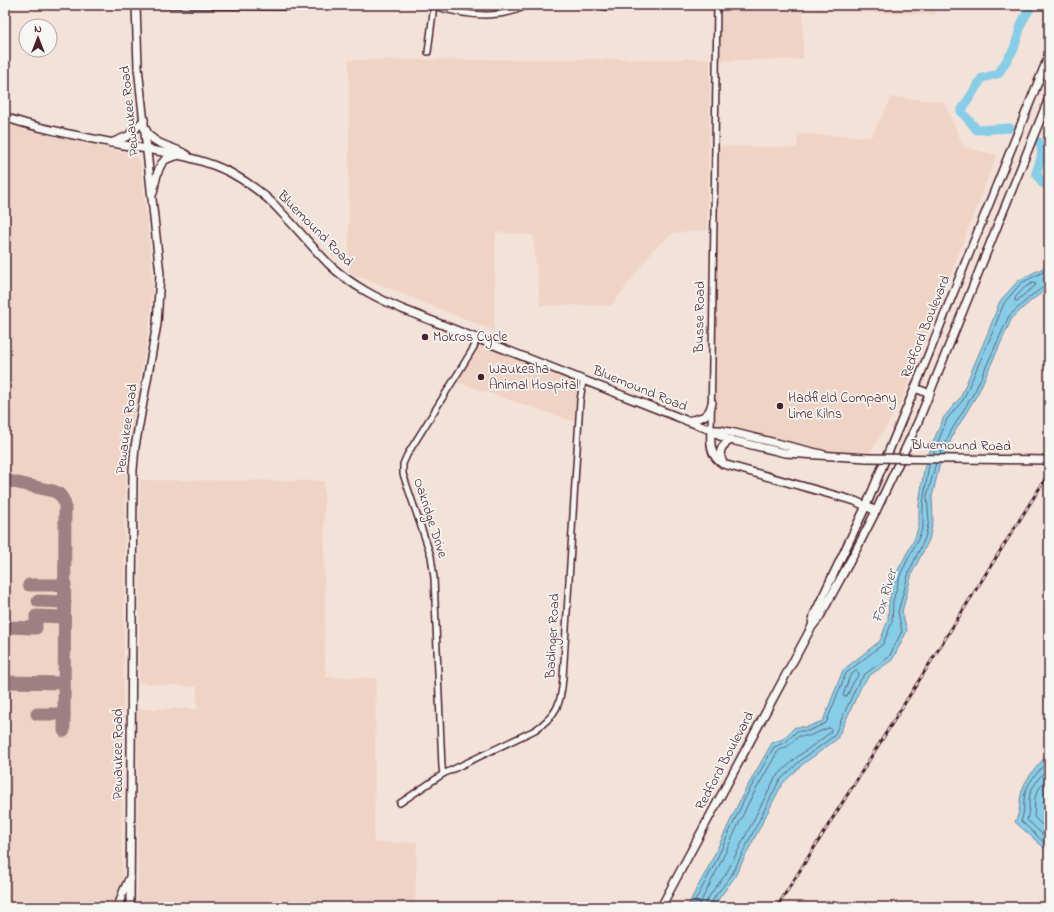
<svg xmlns="http://www.w3.org/2000/svg" width="1054" height="912" font-family="'Indie Flower',sans-serif">
<style>
.built{fill:#efd4c5}
.water{fill:#86cde7;stroke:#6e879c}
.lines{fill:none;stroke-linecap:round;stroke-linejoin:round}
.shore{stroke:#626576;stroke-width:1}
.river{stroke:#86cde7;stroke-width:9}
.taxiway{stroke:#9e8082;stroke-width:13}
.minor-casing{stroke:#4a1f2b;stroke-width:8}
.secondary-casing{stroke:#4a1f2b;stroke-width:10}
.minor{stroke:#f6f6f2;stroke-width:5}
.secondary{stroke:#f6f6f2;stroke-width:7}
.rail-casing{stroke:#4a1f2b;stroke-width:3}
.rail{stroke:#f6f6f2;stroke-width:1.5;stroke-dasharray:4.5;stroke-linecap:butt}
.secondary-bridge-casing{stroke:#4a1f2b;stroke-width:10;stroke-linecap:butt}
.secondary-bridge{stroke:#f6f6f2;stroke-width:7}
.poi-dot{fill:#4a1f2b;stroke:#f6f6f2;stroke-width:1.5}
.labels{text-anchor:middle;dominant-baseline:central;stroke-width:3.5;stroke-linejoin:round;paint-order:stroke}
.street-label{font-size:14px;fill:#4a1f2b;stroke:#f6f6f2}
.poi-label{font-size:14px;fill:#4a1f2b;stroke:#f6f6f2;text-anchor:start}
.water-label{font-size:15px;font-style:italic;fill:#5c5363;stroke:#f6f6f2}
</style>
<rect width="100%" height="100%" fill="#f2e2d8"/>
<filter id="ink" filterUnits="userSpaceOnUse"><feTurbulence type="fractalNoise" baseFrequency=".025" numOctaves="2"/><feDisplacementMap in="SourceGraphic" scale="8" xChannelSelector="R" yChannelSelector="G"/><feConvolveMatrix kernelMatrix="1 2 1 2 8 2 1 2 1" color-interpolation-filters="sRGB"/></filter>
<g filter="url(#ink)">
<g class="built">
<polygon points="717,5 936,5 935,15 803,10 803,59 716,61"/>
<polygon points="710,59 707,230 674,233 654,249 612,305 540,305 533,235 496,232 494,331 349,272 349,60"/>
<polygon points="892,97 944,102 964,147 997,155 900,404 867,458 849,457 711,430 715,146 797,148 798,134 871,137"/>
<polygon points="5,123 27,130 133,154 139,159 141,165 151,260 152,285 151,308 147,340 139,383 127,461 125,498 122,846 123,880 116,907 5,907"/>
<polygon points="477,338 583,381 579,423 453,381"/>
<polygon points="140,480 324,481 325,677 376,678 374,843 417,842 415,907 137,907 138,878 137,709 197,709 197,687 139,683"/>
</g>
<g class="water">
<polygon points="1049,265 1049,288 1033,299 1012,318 978,393 954,433 939,467 932,497 933,521 929,540 912,573 902,612 907,631 892,660 869,676 861,687 837,739 803,764 782,784 734,878 720,897 714,907 687,907 710,864 742,796 772,743 783,739 795,727 807,727 823,721 843,670 880,641 888,620 889,600 897,572 915,538 919,525 919,505 924,469 933,442 944,417 960,398 987,335 1000,301 1019,280"/>
<path d="M1049 752V852L1015 822C1022 809 1018 801 1023 788 1027 776 1041 763 1049 752Z"/>
</g>
<g class="lines">
<g class="shore">
<polygon points="1033,283 1036,284 1035,286 1027,292 1017,301 1015,301 1015,298 1024,288"/>
<polyline points="933,454 947,419 963,400 991,336 1004,303 1021,283 1049,269"/>
<polyline points="940,454 951,431 975,391 1009,316 1031,296 1045,286 1049,285"/>
<polygon points="856,671 858,672 859,674 853,683 847,696 844,697 843,695 850,676"/>
<path d="M1049 759C1041 769 1031 778 1026 790 1022 800 1026 810 1021 821L1049 847"/>
<polyline points="1049,767 1039,778 1031,790 1029,799 1029,810 1027,820 1049,840"/>
<path d="M1049 776C1044 782 1037 790 1035 798 1034 805 1035 811 1034 817L1049 832"/>
<polyline points="692,907 714,865 745,798 774,747 786,742 797,731 808,731 826,723 846,673 883,644 892,622 893,601 901,573 918,539 923,527 923,505 928,470 930,463"/>
<polyline points="698,907 718,868 750,800 778,751 788,746 799,736 809,736 828,728 830,728 831,730 830,733 797,757 775,778 726,874 712,892 706,902 705,907"/>
<polyline points="711,907 711,904 716,895 731,876 779,781 801,760 834,736 857,685 865,674 889,657 902,631 898,612 909,572 925,538 929,521 927,496 936,463"/>
</g>
<g class="river">
<polyline points="1010,128 977,130 961,111 982,78 998,74 1014,49 1022,22 1032,5"/>
<path d="M1039 142C1045 151 1039 164 1036 173L1042 183 1049 184"/>
</g>
<g class="taxiway">
<path d="M5 480 53 491C60 493 63 497 65 505L64 731"/>
<polyline points="29,585 65,585"/>
<polyline points="38,601 65,602"/>
<polyline points="5,627 36,628 36,616 64,617"/>
<polyline points="5,682 64,683"/>
<polyline points="37,714 64,714"/>
</g>
<defs>
<g id="minor">
<polyline points="596,5 607,7 631,5"/>
<polyline points="136,6 169,5 287,7 300,6 303,5"/>
<path d="M434 6C463 15 499 21 527 5"/>
<polyline points="428,52 434,5"/>
<polyline points="711,430 717,5"/>
<polyline points="443,774 442,767 434,578 431,556 403,474 403,464 407,455 460,370 474,347 477,338"/>
<path d="M400 803 443 774 535 730C557 715 561 704 563 678L580 401 583 381"/>
</g>
<g id="secondary">
<path d="M5 117C26 125 48 129 69 134 93 139 117 144 141 148 171 154 203 158 231 173 249 183 267 196 281 212 299 230 314 250 332 267 353 286 377 298 402 309L698 425 711 430H719L735 433 825 455"/>
<path d="M146 130C153 146 174 146 187 155"/>
<polyline points="111,143 128,136 144,120"/>
<path d="M153 193C155 184 157 167 164 161 167 158 172 157 176 156"/>
<polyline points="915,388 930,394"/>
<path d="M687 421C700 418 709 418 712 403"/>
<path d="M711 430C710 444 710 456 723 464L855 501 876 511"/>
<polyline points="711,430 720,436 731,440 785,453 867,458"/>
<path d="M723 463C718 452 720 446 731 440"/>
<polyline points="812,626 814,615 866,506 915,388 1049,55"/>
<polyline points="118,907 123,892 130,877"/>
<polyline points="130,907 133,470 135,447 157,324 160,274 138,67 136,5"/>
<polyline points="661,907 811,628 819,618 855,552 876,511 918,422 1049,98"/>
</g>
</defs>
<use href="#minor" class="minor-casing"/>
<use href="#secondary" class="secondary-casing"/>
<use href="#minor" class="minor"/>
<use href="#secondary" class="secondary"/>
<defs>
<polyline id="rail" points="777,907 1049,473"/>
</defs>
<use href="#rail" class="rail-casing"/>
<use href="#rail" class="rail"/>
<defs>
<polyline id="secondary-bridge" points="867,458 1049,460"/>
</defs>
<use href="#secondary-bridge" class="secondary-bridge-casing"/>
<use href="#secondary-bridge" class="secondary-bridge"/>
</g>
</g>
<g class="poi-dot">
<circle cx="425" cy="337" r="4"/>
<circle cx="481" cy="377" r="4"/>
<circle cx="780" cy="406" r="4"/>
</g>
<g class="labels">
<g class="street-label">
<text transform="translate(130 111) rotate(-96)">Pewaukee Road</text>
<text transform="translate(315 229) rotate(45)">Bluemound Road</text>
<text transform="translate(700 317) rotate(-89)">Busse Road</text>
<text transform="translate(926 327) rotate(-68)">Redford Boulevard</text>
<text transform="translate(640 389) rotate(22)">Bluemound Road</text>
<text transform="translate(127 429) rotate(-82)">Pewaukee Road</text>
<text transform="translate(961 446) rotate(1)">Bluemound Road</text>
<text transform="translate(430 518) rotate(72)">Oakridge Drive</text>
<text transform="translate(553 636) rotate(-87)">Badinger Road</text>
<text transform="translate(118 754) rotate(-90)">Pewaukee Road</text>
<text transform="translate(725 761) rotate(-62)">Redford Boulevard</text>
</g>
<g class="poi-label">
<text x="433" y="337">Mokros Cycle</text>
<text x="489" y="369">Waukesha<tspan x="489" dy="16">Animal Hospital</tspan></text>
<text x="788" y="398">Hadfield Company<tspan x="788" dy="16">Lime Kilns</tspan></text>
</g>
<g class="water-label">
<text transform="translate(885 596) rotate(-73)">Fox River</text>
</g>
</g>
<rect width="1054" height="912" fill="none" stroke="#f6f6f2" stroke-width="20"/>
<rect x="10" y="10" width="1034" height="892" fill="none" stroke="#4a1f2b" stroke-width="1.5" filter="url(#ink)"/>
<g transform="translate(38 38)"><circle r="19" fill="#f6f6f2" stroke="#b1a0a2"/>
<path d="M0-3L7 15L0 10L-7 15Z" fill="#4a1f2b"/>
<text y="-6" font-size="11" font-weight="bold" text-anchor="middle" fill="#4a1f2b">N</text>
</g>
</svg>
